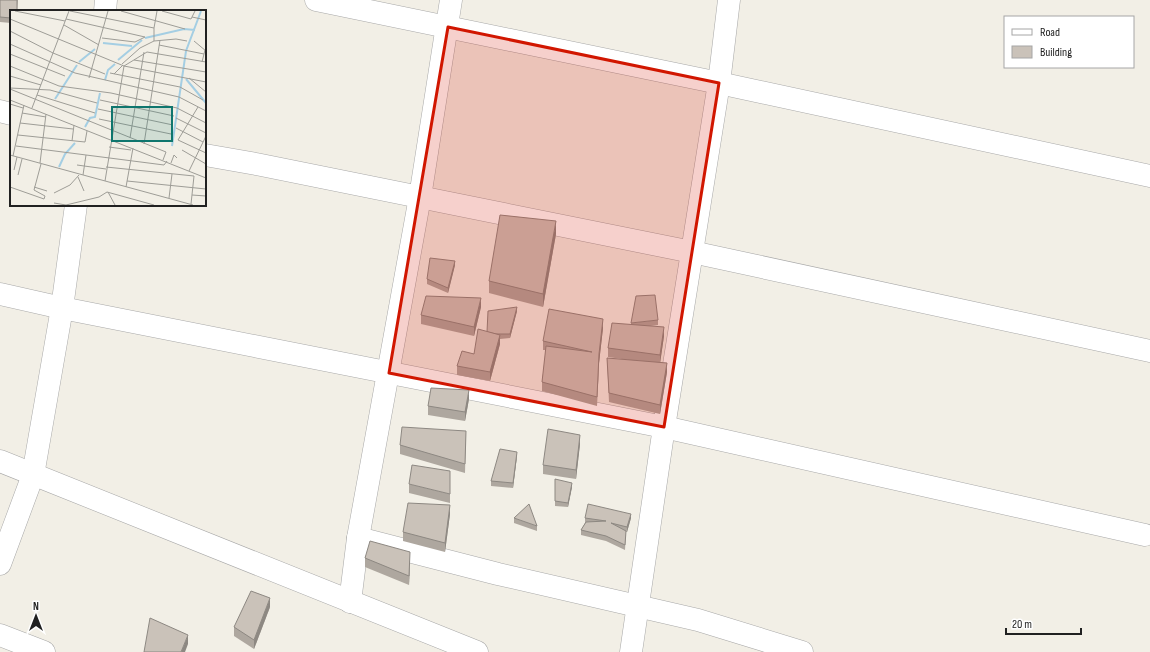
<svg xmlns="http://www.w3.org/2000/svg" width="1150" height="652" font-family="'Sofia Sans Condensed',sans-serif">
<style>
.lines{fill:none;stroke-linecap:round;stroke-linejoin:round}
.minor-casing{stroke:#a8a8a8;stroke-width:23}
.minor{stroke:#fff;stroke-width:22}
.wall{fill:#aea79f}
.shaded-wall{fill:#8d8882}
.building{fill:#cac2b9;stroke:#8d8882}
.marked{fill:#d11600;fill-opacity:0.2;stroke:#d11600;stroke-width:3;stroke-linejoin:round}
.inset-river{fill:none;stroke:#a4cee3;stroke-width:2}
.inset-road{fill:none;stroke:#9e9d97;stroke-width:1}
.view{fill:#0f766e;fill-opacity:0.15;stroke:#0f766e;stroke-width:2}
.inset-edge{fill:none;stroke:#212121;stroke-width:2}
</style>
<rect width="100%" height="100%" fill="#f2efe6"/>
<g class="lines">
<defs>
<g id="minor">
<polyline points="316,0 719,83 1150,176"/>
<polyline points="105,11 106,0"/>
<polyline points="0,111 11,114"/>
<polyline points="205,155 256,164 692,252 1150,351"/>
<polyline points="0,294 62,308 664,427 1145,535"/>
<polyline points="0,461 477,652"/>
<polyline points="358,538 498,574 698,620 802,652"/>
<polyline points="0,564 33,475 62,308 76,205"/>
<polyline points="350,602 358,538 420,197 451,0"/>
<polyline points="0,635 44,652"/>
<polyline points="631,652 664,427 719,83 729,0"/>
</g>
</defs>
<use href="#minor" class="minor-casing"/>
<use href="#minor" class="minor"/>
</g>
<g class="wall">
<polygon points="0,0 18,0 17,11 11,11 11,23 0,22"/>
<polygon points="556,234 543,307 489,293 489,281"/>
<polygon points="455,265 448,293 427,284 427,279"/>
<polygon points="481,307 474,336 421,324 421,315"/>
<polygon points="517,311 510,338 500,339 500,344 490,381 457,375 457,366 474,354 487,332"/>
<polygon points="658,320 658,325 650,326 664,336 660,362 667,372 660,414 609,402 607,358 629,360 608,357 608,348 631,324 631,323"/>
<polygon points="603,328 599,363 597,406 542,391 542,382 546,350 543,350 543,341"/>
<polygon points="469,399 465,421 428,415 428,406"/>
<polygon points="466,431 465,473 400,454 400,445"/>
<polygon points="580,444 576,479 543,474 543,465"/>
<polygon points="517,456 513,488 491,486 491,481"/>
<polygon points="555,479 572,487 568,507 555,506"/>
<polygon points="409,484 450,494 450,503 409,493"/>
<polygon points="450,514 445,552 403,541 403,532"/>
<polygon points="514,518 537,526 537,531 514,523"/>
<polygon points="585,518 631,518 627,532 626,532 625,550 606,541 581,535 581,530 585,523"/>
<polygon points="365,558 410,561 409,585 365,567"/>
<polygon points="270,607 254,649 234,636 234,627"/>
</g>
<g class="shaded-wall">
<polygon points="556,221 556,234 543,307 543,294"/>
<polygon points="455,261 455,265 448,293 448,288"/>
<polygon points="481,298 481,307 474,336 474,327"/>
<polygon points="517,307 517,311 510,338 510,334"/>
<polygon points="603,319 603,328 599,363 597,406 599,354"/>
<polygon points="664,327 664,336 660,364 660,355"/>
<polygon points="500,335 500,344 490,381 490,372"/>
<polygon points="667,363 667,372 660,414 660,405"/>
<polygon points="469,390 469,399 465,421 465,412"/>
<polygon points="580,435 580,444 576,479 576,470"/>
<polygon points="517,452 517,456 513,488 513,483"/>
<polygon points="572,483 572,487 568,507 568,503"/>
<polygon points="450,505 450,514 445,552 445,543"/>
<polygon points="631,514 631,518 627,532 627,527"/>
<polygon points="410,552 410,561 409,585 409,576"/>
<polygon points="270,598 270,607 254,649 254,640"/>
<polygon points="188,635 188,644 185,652 181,652"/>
</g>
<g class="building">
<polygon points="0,0 17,0 17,11 11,11 11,18 0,17"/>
<polygon points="500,215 556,221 543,294 489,281"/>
<polygon points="430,258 455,261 448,288 427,279"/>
<polygon points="655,295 658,320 631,323 636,296"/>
<polygon points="426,296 481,298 474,327 421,315"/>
<polygon points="517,307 510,334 496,334 487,332 488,311"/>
<polygon points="549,309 603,319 599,354 597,397 542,382 546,346 592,352 543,341"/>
<polygon points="612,323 664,327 660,355 608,348"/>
<polygon points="478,329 500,335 490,372 457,366 462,351 474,354"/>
<polygon points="607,358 667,363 660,405 609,393"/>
<polygon points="431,388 469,390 465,412 428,406"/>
<polygon points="402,427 466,431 465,464 400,445"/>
<polygon points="548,429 580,435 576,470 543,465"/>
<polygon points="500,449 517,452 513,483 491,481"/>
<polygon points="412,465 450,471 450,494 409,484"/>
<polygon points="555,479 572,483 568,503 555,501"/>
<polygon points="408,503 450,505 445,543 403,532"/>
<polygon points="529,504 537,526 514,518"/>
<polygon points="588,504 631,514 627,527 611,523 626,531 625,545 606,536 581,530 586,522 606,521 585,518"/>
<polygon points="370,541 410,552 409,576 365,558"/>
<polygon points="251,591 270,598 254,640 234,627"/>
<polygon points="150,618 188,635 181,652 144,652"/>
</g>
<path class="marked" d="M448 27 719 83 664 427 389 373Z"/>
<g transform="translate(10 10)">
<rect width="196" height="196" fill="#f2efe6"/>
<path class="inset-river" d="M135 28 174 19 185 20M93 33 122 36M108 50 132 30M69 52 85 39M176 69 196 93M95 70 98 60 105 54M45 89 67 55M75 117 80 108 85 107 90 83M162 136 176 41 191 1M49 157 55 144 65 133"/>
<path class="inset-road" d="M5 1 55 11M60 1 144 18M111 1 175 19M152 1 181 9 185 1M182 7 196 10M0 9 114 56 196 72M56 9 135 27M54 15 89 35M0 21 43 43 95 64M92 28 125 32 135 27M144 31V18L147 1M184 31 196 41M0 34 65 63 169 87 196 101M149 35 194 44M0 44 55 66M124 50 196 62M192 52 195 40M112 54 130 38 144 31 166 29 177 31M0 56 49 76 101 83 167 98 196 113M100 63 170 77 193 90M104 64 113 55M0 66 31 75M79 68 98 1M179 68 196 82M0 78 40 80 87 93M0 79 156 142 153 150M27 85 85 103M0 90 196 168M90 90 164 106M0 94 13 98M188 97 168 130 196 143M22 98 59 1M88 99 163 115M12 103 36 107M166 108 196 123M89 109 161 124M10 113 63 119M166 118 193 132M8 125 75 132 77 121M120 128 134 42M62 131 64 115M134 134 150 30M6 136 154 155 157 151M99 137 121 140M172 140 196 154M0 145 183 195M3 146 14 95M30 153 36 104M161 153 164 145 167 148M67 155 96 159M96 157 184 166M4 160 7 147M179 161 196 126M8 165 12 149M73 165 76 145M68 167 74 181M95 171 114 56 137 42 196 52M117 171 196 179M0 177 34 189 35 186 24 180 31 154M24 177 37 181M116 177 123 138M98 182 105 195M44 183 60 175 69 165M182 185 196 186M159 188 162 164M44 193 56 195M181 194 184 166M56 195 89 187 97 182 144 195"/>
<path class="view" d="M102 97H162V131H102Z"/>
<rect width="196" height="196" class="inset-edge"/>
</g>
<rect x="1004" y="16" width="130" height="52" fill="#ffffff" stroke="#a6a6a6"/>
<rect x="1012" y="29" width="20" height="6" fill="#ffffff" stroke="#a6a6a6"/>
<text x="1040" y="36" font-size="12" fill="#212121">Road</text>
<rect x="1012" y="46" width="20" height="12" fill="#cac2b9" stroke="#a6a6a6"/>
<text x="1040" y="56" font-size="12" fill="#212121">Building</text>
<g transform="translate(36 616)" stroke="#ffffff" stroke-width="3" paint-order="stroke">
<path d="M0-3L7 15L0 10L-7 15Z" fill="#212121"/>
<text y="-6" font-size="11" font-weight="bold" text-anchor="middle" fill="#212121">N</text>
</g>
<path d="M1006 628v6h75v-6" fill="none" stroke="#212121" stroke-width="2"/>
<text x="1012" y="628" font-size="12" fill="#212121" stroke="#ffffff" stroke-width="3" paint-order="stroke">20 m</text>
</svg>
